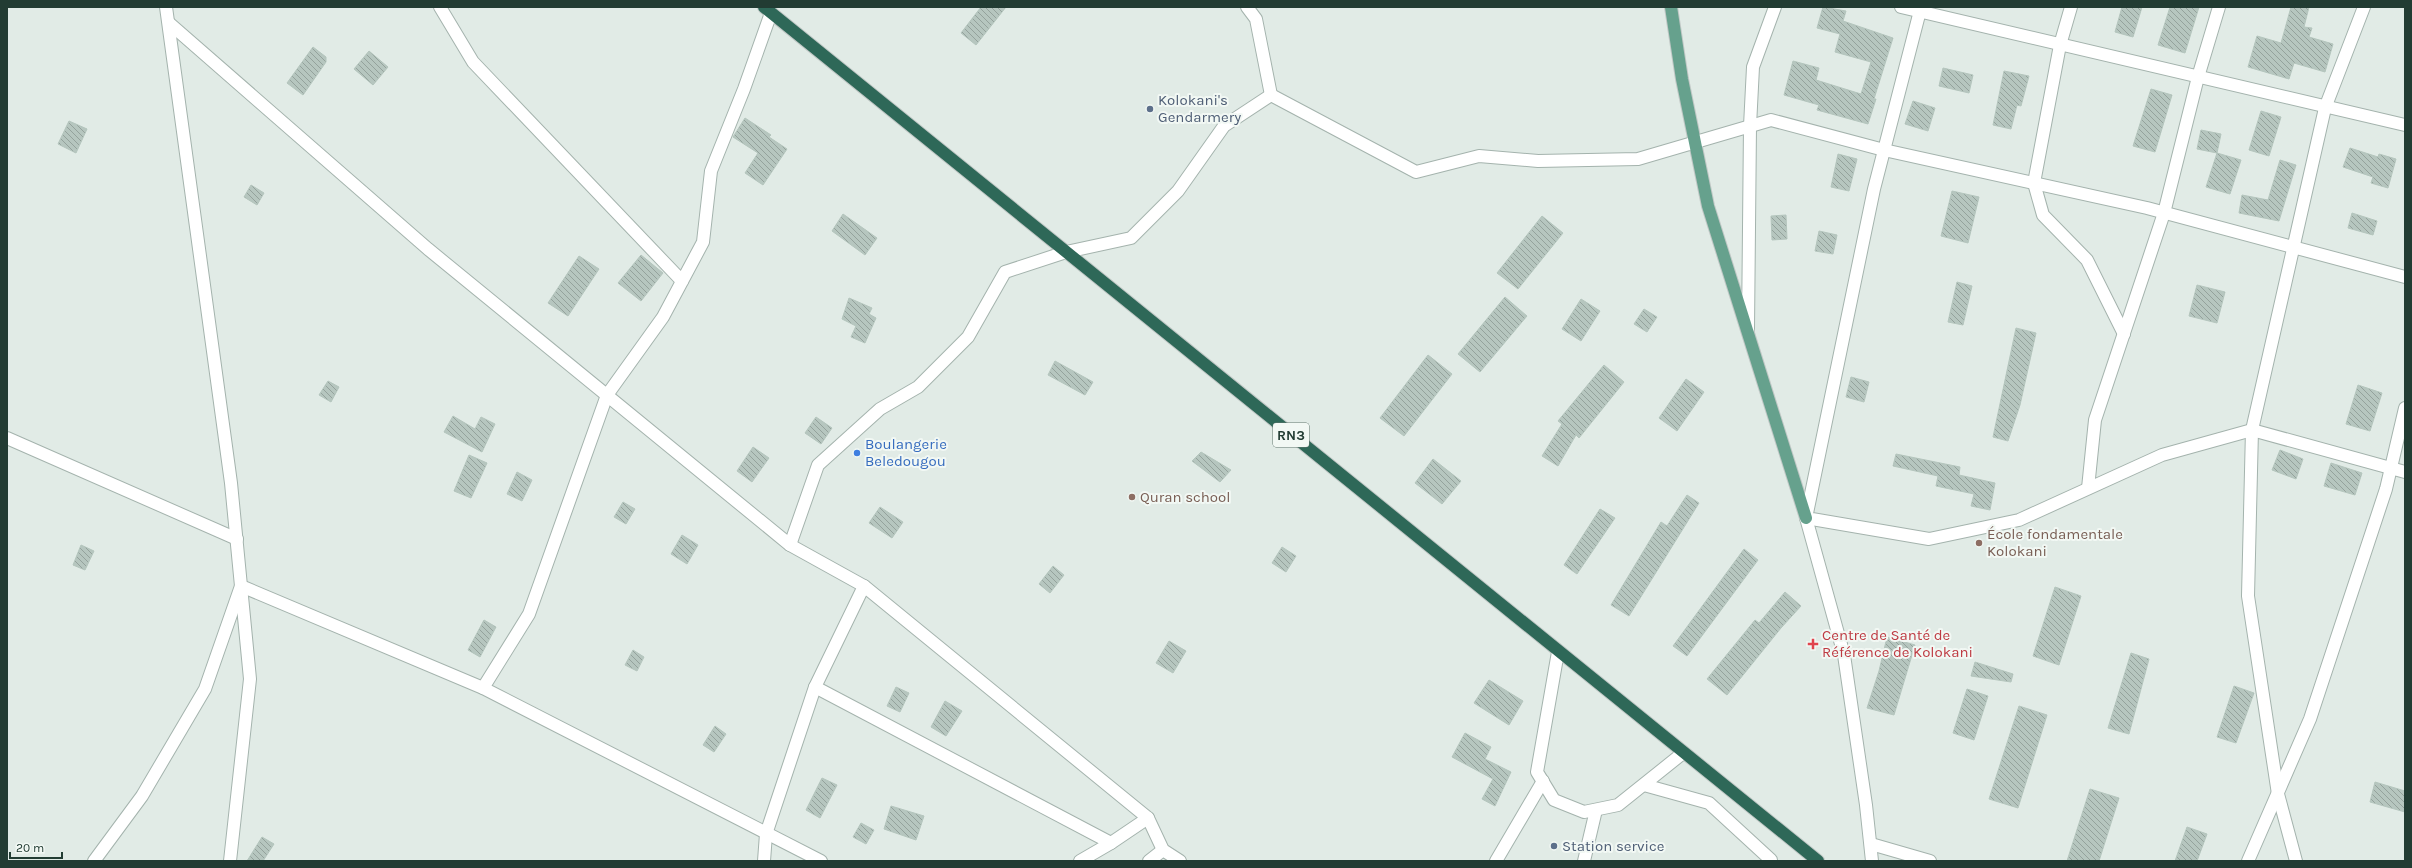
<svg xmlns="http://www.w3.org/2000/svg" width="2412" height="868" font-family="Karla,sans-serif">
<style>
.building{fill:url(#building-back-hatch);stroke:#b4c5bd}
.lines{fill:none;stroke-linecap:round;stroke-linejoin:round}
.minor-casing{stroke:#a4b3ad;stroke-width:14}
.major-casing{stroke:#c1c8c6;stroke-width:14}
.highway-casing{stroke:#c1c8c6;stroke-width:14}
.minor{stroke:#fff;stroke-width:12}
.major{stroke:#66a18d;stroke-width:12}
.highway{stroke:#2e6858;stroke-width:12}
.service-dot{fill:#5c6f8a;stroke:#f2f8f4;stroke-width:1.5}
.shop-dot{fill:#3f7fe0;stroke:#f2f8f4;stroke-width:1.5}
.education-dot{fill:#8d6e63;stroke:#f2f8f4;stroke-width:1.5}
.health-dot{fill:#e0444e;stroke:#f2f8f4;stroke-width:1.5}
.labels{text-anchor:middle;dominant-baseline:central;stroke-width:4;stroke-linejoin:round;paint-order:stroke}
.shield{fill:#f2f8f4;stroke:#60746d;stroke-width:1}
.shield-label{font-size:14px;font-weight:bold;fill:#223c33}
.service-label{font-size:15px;fill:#4e5e75;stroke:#f2f8f4;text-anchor:start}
.shop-label{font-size:15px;fill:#366cbe;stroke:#f2f8f4;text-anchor:start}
.education-label{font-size:15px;fill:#785e54;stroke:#f2f8f4;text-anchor:start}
.health-label{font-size:15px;fill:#be3a42;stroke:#f2f8f4;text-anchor:start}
</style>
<defs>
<pattern id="building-back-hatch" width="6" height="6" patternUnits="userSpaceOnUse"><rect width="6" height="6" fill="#b6c6bf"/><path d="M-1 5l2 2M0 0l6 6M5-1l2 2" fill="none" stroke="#94a29c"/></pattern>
</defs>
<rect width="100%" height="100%" fill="#e1ebe6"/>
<g class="building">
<polygon points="981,7 1006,7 976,45 961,33"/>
<polygon points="1823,7 1846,11 1843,21 1893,38 1874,99 1876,99 1868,124 1817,110 1819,105 1784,95 1793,61 1819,68 1816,80 1861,94 1871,62 1835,52 1840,34 1817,28"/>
<polygon points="2122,7 2142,7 2133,37 2115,32"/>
<polygon points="2170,7 2199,7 2185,53 2158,45"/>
<polygon points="2291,7 2309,7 2304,27 2312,28 2309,37 2333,44 2325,72 2294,63 2289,79 2248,67 2257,36 2281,43"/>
<polygon points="313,47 326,57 326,62 303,95 287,83"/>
<polygon points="369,51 388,67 373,85 354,69"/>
<polygon points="1943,68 1973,75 1969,93 1939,86"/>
<polygon points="2004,71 2029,76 2021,106 2017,105 2011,129 1993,125"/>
<polygon points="2151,89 2172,95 2155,152 2133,146"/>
<polygon points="1913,101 1935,108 1928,131 1905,124"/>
<polygon points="2261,111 2281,117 2269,156 2249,150"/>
<polygon points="745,118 771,135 769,137 787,149 763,185 745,173 758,153 733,137"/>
<polygon points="69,121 87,129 76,153 58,144"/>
<polygon points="2201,130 2221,134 2217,153 2197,149"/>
<polygon points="2350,148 2378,157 2379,154 2396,159 2388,188 2371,183 2373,177 2343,167"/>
<polygon points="2217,153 2241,160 2230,194 2206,187"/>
<polygon points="1838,154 1857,159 1849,191 1831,187"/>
<polygon points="2280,160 2296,165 2279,221 2239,213 2242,195 2268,200"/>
<polygon points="251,185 264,193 257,205 244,197"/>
<polygon points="1952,191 1979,197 1968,243 1941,236"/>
<polygon points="2352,213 2377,221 2373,235 2348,228"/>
<polygon points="843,214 877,238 865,255 832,231"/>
<polygon points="1786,215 1787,239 1772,240 1771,216"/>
<polygon points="1542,216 1563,233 1518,289 1497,273"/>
<polygon points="1819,231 1837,235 1833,254 1815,251"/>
<polygon points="641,255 663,273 641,301 618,283"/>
<polygon points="579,256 599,269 568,316 548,303"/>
<polygon points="1957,282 1972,286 1963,325 1948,322"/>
<polygon points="2197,285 2225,292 2217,323 2189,316"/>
<polygon points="1505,297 1527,316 1480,372 1458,354"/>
<polygon points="849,298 872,308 869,314 876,318 865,343 851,337 856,326 842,319"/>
<polygon points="1581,299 1600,311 1581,341 1562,329"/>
<polygon points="1644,309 1657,317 1647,332 1634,324"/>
<polygon points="2016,328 2036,333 2020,405 2008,441 1993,437"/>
<polygon points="1428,355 1452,374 1404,436 1380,418"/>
<polygon points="1055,361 1093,382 1085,395 1048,375"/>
<polygon points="1604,365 1624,382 1579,438 1576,435 1558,466 1542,456 1562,424 1558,421"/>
<polygon points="1851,377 1869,382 1864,402 1846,397"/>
<polygon points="1686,379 1704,392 1677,431 1659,418"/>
<polygon points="328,381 339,387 331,402 319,395"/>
<polygon points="2358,385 2382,393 2370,431 2346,424"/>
<polygon points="453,416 475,429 481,417 495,424 482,452 444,432"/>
<polygon points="816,417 832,428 821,444 805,433"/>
<polygon points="753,447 769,458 752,482 737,471"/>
<polygon points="2280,450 2303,459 2296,479 2272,470"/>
<polygon points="1201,452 1231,470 1220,482 1192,461"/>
<polygon points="1896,454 1960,467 1959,475 1995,483 1990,510 1971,506 1974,494 1936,486 1938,476 1893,466"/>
<polygon points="469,455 487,463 471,498 454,491"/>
<polygon points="1433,459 1461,481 1442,504 1415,483"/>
<polygon points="2331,463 2362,473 2355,495 2324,486"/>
<polygon points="517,472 532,480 522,501 507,494"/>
<polygon points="1687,495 1699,503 1629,616 1611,605 1661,522 1667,526"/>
<polygon points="623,502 635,509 626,524 614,517"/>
<polygon points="880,507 903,522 892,538 869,523"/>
<polygon points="1600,509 1615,518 1577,574 1564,565"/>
<polygon points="682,535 698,545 687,564 671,554"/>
<polygon points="81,545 94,551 85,570 73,565"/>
<polygon points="1282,547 1296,556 1286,572 1272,563"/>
<polygon points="1744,549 1758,560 1687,656 1673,646"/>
<polygon points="1053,566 1064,575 1050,593 1039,584"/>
<polygon points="2055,587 2081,596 2059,665 2033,656"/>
<polygon points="1785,592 1801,606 1781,628 1727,695 1707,679 1755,620 1759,623"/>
<polygon points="484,620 496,627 480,657 468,650"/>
<polygon points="1887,637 1915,645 1894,715 1867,708 1879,671"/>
<polygon points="1169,641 1186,651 1173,673 1156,663"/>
<polygon points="633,650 644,657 637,671 625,665"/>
<polygon points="2131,653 2149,659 2129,734 2108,728"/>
<polygon points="1975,662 2013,674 2011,682 1971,676"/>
<polygon points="1489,680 1523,701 1509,725 1474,703"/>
<polygon points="2234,686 2254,693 2236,743 2217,737"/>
<polygon points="896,687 909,693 900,712 887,706"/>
<polygon points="1967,689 1988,696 1974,740 1953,733"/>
<polygon points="945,701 962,711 946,736 931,727"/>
<polygon points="2019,706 2047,715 2018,808 1989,799"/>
<polygon points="715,726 726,734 714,752 703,745"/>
<polygon points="1465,733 1491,747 1485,759 1511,772 1495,806 1482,799 1493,779 1452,757"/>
<polygon points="822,778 837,785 820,818 806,810"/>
<polygon points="2375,782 2405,791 2405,812 2370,802"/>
<polygon points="2090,789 2119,798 2099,861 2067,861"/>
<polygon points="891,806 924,816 916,840 884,829"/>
<polygon points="861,823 874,830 866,844 853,837"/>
<polygon points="2187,827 2207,834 2197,861 2175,861"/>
<polygon points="262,837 274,844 263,861 247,861"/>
</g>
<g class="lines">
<defs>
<g id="minor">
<polyline points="166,7 231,483 250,679 230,861"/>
<polyline points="440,7 473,62 682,281"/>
<polyline points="1247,7 1256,19 1271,95"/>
<polyline points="1901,7 2405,125"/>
<polyline points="1921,7 1874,189 1806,518 1929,539 2019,520 2162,455 2252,430 2405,472"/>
<polyline points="2071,7 2060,45 2034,183 2043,215 2087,260 2124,334"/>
<polyline points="169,23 428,249 790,545 864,586 1148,818 1163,850 1180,861"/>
<polyline points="1748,329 1750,126 1753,67 1775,7"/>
<polyline points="7,438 237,539"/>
<polyline points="2088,488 2095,420 2164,213 2198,77 2219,7"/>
<polyline points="1806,518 1844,655 1866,805 1872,861"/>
<polyline points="790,545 818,465 880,409 918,387 968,337 1005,272 1066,252 1131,238 1178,191 1224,126 1271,95 1416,172 1479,156 1538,161 1638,159 1771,120 1884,150 2147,208 2405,277"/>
<polyline points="1558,652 1537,772 1554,800 1584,812 1618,805 1683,753"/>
<polyline points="815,687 1111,843 1148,818"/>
<polyline points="483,688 529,614 607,395 663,317 703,242 711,171 744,89 771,13"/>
<polyline points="1644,785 1709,803 1771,860"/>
<polyline points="1871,844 1930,861"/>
<polyline points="94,861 142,796 205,689 241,586 483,688 821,861"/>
<polyline points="764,861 766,834 815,687 864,586"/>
<polyline points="1080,861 1111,843"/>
<polyline points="1149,861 1163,850"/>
<polyline points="1496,861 1543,781"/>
<polyline points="1584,861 1596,810"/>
<polyline points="2248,861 2310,719 2386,489 2405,408"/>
<polyline points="2296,861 2278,794 2248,596 2252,430 2325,108 2364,7"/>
</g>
<polyline id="major" points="1671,7 1682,79 1708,206 1806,518"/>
<polyline id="highway" points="764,7 1818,861"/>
</defs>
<use href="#minor" class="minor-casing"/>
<use href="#major" class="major-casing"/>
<use href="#highway" class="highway-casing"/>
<use href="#minor" class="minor"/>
<use href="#major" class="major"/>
<use href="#highway" class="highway"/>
</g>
<g class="service-dot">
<circle cx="1150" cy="109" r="4"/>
<circle cx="1554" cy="846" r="4"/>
</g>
<circle class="shop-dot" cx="857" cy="453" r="4"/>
<g class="education-dot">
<circle cx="1132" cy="497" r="4"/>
<circle cx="1979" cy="543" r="4"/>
</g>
<path class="health-dot" d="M1811 638h4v4h4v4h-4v4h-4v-4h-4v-4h4z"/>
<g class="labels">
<rect class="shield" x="1273" y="423" width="36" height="24" rx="3"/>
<g class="shield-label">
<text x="1291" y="435">RN3</text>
</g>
<g class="service-label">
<text x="1158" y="100">Kolokani's<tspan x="1158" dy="17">Gendarmery</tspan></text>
<text x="1562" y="846">Station service</text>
</g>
<g class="shop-label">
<text x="865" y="444">Boulangerie<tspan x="865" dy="17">Beledougou</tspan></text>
</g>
<g class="education-label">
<text x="1140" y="497">Quran school</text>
<text x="1987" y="534">École fondamentale<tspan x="1987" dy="17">Kolokani</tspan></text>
</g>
<g class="health-label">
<text x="1822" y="635">Centre de Santé de<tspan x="1822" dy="17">Référence de Kolokani</tspan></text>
</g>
</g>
<rect width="2412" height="868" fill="none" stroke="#223c33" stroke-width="16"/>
<path d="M10 852v6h52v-6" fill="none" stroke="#223c33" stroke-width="2"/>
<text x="16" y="852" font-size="12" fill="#223c33" stroke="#f2f8f4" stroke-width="3" paint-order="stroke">20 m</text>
</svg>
